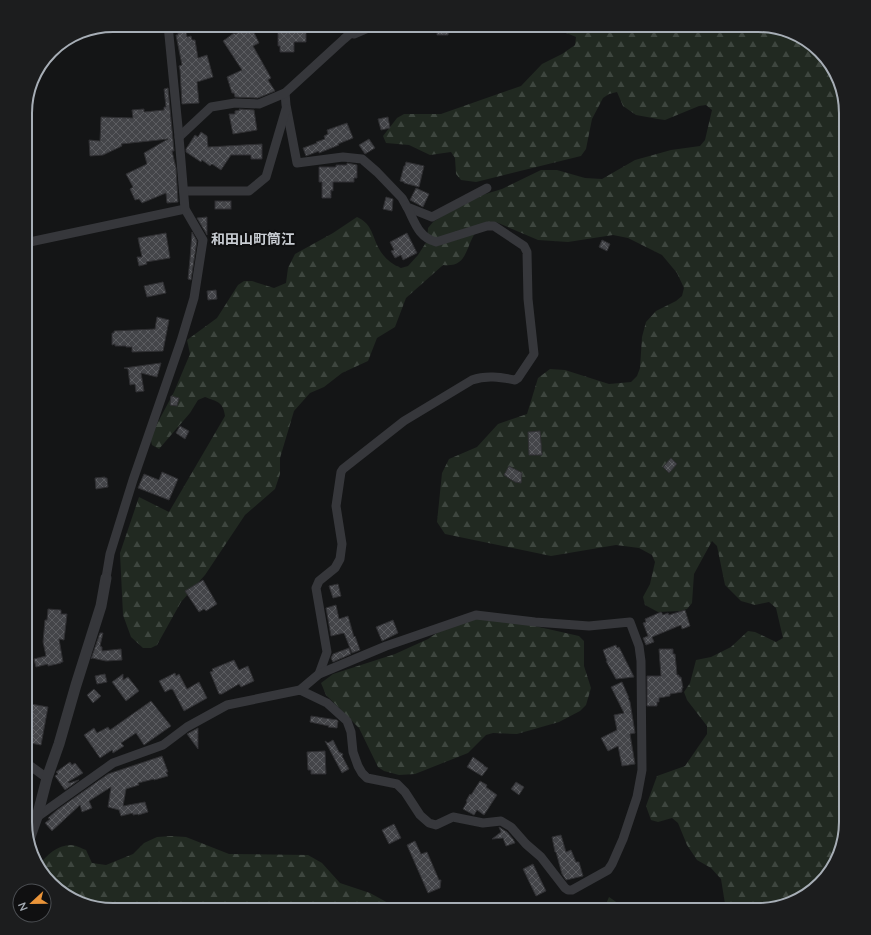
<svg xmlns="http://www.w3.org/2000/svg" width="871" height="935" font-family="'Nunito Sans','Noto Sans JP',sans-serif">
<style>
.forest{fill:url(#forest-firs)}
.building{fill:url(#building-cross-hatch);stroke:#2f2f32}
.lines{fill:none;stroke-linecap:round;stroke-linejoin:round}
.minor{stroke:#36373b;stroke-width:9}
.tertiary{stroke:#36373b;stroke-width:11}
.labels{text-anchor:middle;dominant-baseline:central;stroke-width:4;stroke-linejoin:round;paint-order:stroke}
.quarter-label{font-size:14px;font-weight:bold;fill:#c8ccd2;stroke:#101011}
.rim{fill:none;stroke:#a7aeb6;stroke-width:2}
</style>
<defs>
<pattern id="forest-firs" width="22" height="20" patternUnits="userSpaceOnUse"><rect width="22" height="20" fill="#212921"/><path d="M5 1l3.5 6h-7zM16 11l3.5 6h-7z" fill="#3e463f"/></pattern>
<pattern id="building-cross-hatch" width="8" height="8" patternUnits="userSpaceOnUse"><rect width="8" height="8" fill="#444549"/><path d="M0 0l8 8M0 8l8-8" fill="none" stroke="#5c5d61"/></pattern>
</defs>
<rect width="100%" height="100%" fill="#141516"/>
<g class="forest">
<path d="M541 25H764L797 34 828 59 846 112V823L837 861 812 892 759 910H726L721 879 711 868 697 860 687 845 678 823 672 818 658 822 651 820 646 806 657 776 685 766 707 734V726L687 700 684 692 690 683 696 660 711 657 731 647 748 631 755 632 776 642 783 638 776 608 769 602 755 605 741 601 725 585 717 546 712 541 694 574 692 603 687 609 680 611 658 612 645 605 643 597 650 584 655 562 652 555 639 548 616 545 551 556 445 534 437 522 442 473 449 459 477 447 498 424 527 414 538 378 550 369 565 370 609 384 631 382 637 376 640 368 642 337 646 322 656 311 676 301 682 296 684 288 677 273 662 255 628 238 613 235 568 242 538 240 496 222C489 224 481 226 476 232 465 247 468 268 443 265L406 298 395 327 377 338 368 361 342 373 324 387 310 393 294 411 280 458V474L275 489 245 515 205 575 181 602 157 645 151 648H143L131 637 123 615 120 553 139 497 169 512 225 416C223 401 217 402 205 397L198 400 190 413 159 449 152 445 150 437 174 392 190 354 187 340 217 318 238 285 244 281H252L274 288 286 283 288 268 295 254 333 233 357 217C371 223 372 234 378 247 383 257 391 264 401 268L408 266 418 255 427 241 428 228 433 222 472 198 502 189 541 170H557L585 178 602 179 635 160 671 150 700 146 705 140 712 110 706 105 699 106 665 120 658 119 636 115 623 106 617 92 609 94 603 98 592 119 586 149 581 156 476 182 461 180 456 174 455 158 451 152 430 155 409 145 386 143 383 136 397 118 404 114H441L521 86 542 64 562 54 575 45 576 37 569 34Z"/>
<polygon points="467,617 517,622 579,636 584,641 584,666 591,688 586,705 580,711 559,722 517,734 493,733 486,735 468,753 415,774 399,775 384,771 378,767 359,728 326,695 321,683 333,674 395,654 428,639 453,622"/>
<path d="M171 836 186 837 229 854 308 855 322 863 340 883 370 893 401 910H112L74 901 43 876 39 865C47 855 57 845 71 845 75 845 81 848 86 850L92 863 106 865 133 854 144 843 157 837Z"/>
<polygon points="609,897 622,906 629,908 651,904 663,910 610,910 606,904"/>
</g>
<g class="building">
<polygon points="278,25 306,25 306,42 294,42 294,52 280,52 280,46 278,46"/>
<polygon points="437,25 449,25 448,35 437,35"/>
<polygon points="251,26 259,43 253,46 271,78 268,80 275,91 258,98 235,97 234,93 232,93 227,77 242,70 223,41 234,33 235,34"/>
<polygon points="186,32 187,37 191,36 192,40 195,40 198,58 207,55 213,77 197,82 199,103 182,104 180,70 179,66 182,65 176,35 178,35 178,33"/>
<polygon points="168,88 174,151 172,151 176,168 178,202 167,203 166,193 142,203 139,199 135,200 130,189 133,187 126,174 147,164 144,153 168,139 121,144 122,146 103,155 90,156 89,140 100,141 101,117 133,118 132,110 144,109 144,112 164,110 164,107 166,107 164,89"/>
<polygon points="239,109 254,110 257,130 233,134 229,114 235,114 235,111 240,110"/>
<polygon points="388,117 390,128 381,130 378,119"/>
<polygon points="347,123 353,138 338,144 339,145 319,153 319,151 306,156 303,148 317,143 316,142 325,139 324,136 328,134 327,130"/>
<polygon points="201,132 207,136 208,147 262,144 262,159 251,159 251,155 231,155 221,170 212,164 210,166 202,160 201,162 186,152 186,149 195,135 198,137"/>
<polygon points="369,139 375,148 365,154 359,145"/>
<polygon points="406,162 424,166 419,187 404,183 404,182 400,181 404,166 405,166"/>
<polygon points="347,163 357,165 357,178 354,178 354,182 333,182 333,191 331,190 331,198 322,198 322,182 319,182 319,167 336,167 336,165 347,165"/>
<polygon points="416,188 429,194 423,207 410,200"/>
<polygon points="386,197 393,199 392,211 383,209"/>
<rect x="215" y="201" width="16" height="8"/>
<polygon points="207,217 207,235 197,218"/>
<polygon points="192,232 197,241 191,280 188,279 190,259"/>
<polygon points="166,233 170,258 146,262 147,264 139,266 137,257 142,257 138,238"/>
<polygon points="407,233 417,253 403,260 401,255 395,258 391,251 394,250 390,242"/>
<polygon points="602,240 610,244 607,251 599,247"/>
<polygon points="163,282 166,293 147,297 144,286"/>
<polygon points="216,290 217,299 208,300 207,291"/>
<polygon points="157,317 169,320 163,351 132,352 132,347 126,347 126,346 115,346 115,344 112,345 112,333 114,333 114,331 155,329"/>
<polygon points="161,363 157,377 141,373 144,391 136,392 135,384 130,385 128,369 124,368"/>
<polygon points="171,396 179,398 177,406 170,405"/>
<polygon points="180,426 189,431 185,439 176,433"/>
<polygon points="540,431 542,455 529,455 528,432"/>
<polygon points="671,458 677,464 669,473 663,467"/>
<polygon points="509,466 522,473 521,483 515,482 504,475"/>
<polygon points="162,472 178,479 169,500 138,488 144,474 159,480"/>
<polygon points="105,477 105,478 107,478 108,487 96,489 95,478"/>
<polygon points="203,580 217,604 206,611 204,609 199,612 185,591"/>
<polygon points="338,584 341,596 333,598 329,586"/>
<polygon points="336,605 339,619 348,616 354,637 355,636 360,650 352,653 344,633 331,636 326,608"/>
<polygon points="48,609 61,610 61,614 67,614 64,640 59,639 63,662 61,662 61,663 48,666 48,664 36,667 34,659 46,656 43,642 45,620 47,620"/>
<polygon points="685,610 690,626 682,629 681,625 652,637 654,642 646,645 643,638 648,636 643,623 646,622 645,619 661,612 663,615 668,613 669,615"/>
<polygon points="393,620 398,633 382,641 376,627"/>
<polygon points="100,633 103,633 100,646 102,647 102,651 121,649 122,660 106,661 92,658 91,659"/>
<polygon points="616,645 617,648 619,647 634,677 616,679 606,661 607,661 603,650"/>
<polygon points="349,648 351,654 333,662 331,658 333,654"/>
<polygon points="659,649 673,649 673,654 675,654 677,675 679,675 679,677 681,677 683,688 682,688 682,692 670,694 670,696 659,698 659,702 657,702 657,706 647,706 647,676 661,676"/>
<polygon points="234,660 239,670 248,666 254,681 241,687 239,684 222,694 219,694 210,672 213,671 212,669"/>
<polygon points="175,673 176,676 179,674 187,689 199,682 207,698 184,711 173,690 171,689 165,692 159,681"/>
<polygon points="105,674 107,682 97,684 95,676"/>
<polygon points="123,674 123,680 128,677 139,691 126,701 112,682"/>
<polygon points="622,682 629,698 628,698 630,702 635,733 630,734 635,764 622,766 618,746 608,751 601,738 617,730 614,715 624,713 611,687"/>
<polygon points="94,689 101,696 93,703 87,695"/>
<polygon points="151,701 171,726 144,745 136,733 121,743 124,746 113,753 112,750 100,758 84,735 94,728 97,733 108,727 110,730"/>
<polygon points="25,703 48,707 41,745 25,742"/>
<polygon points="311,716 337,720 338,721 337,728 328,727 329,726 310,722"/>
<polygon points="198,728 198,749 187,734"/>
<polygon points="333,740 339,752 343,754 342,756 349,769 342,773 325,741 328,743"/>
<polygon points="325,751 326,774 311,774 311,770 308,770 307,752"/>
<polygon points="162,756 168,772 166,772 168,776 154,780 154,779 138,783 139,785 126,789 123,806 145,802 148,812 138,815 138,814 133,815 133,813 121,816 119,810 108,807 111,787 89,801 92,808 82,812 80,805 52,831 45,823 50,819 48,818 57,810 108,774"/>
<polygon points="473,757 484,765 484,766 488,768 482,776 467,767"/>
<polygon points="70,762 72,765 75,763 83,773 68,782 69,783 79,780 65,790 55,776 58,774 56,772"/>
<polygon points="480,781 487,785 486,787 497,795 484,815 477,810 474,815 463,809 467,802 466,801 470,794 471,795"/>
<polygon points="516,782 524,787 519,795 511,789"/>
<polygon points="394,824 401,838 389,844 382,830"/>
<polygon points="499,827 507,832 513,839 515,843 506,846 503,838 492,839 501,832"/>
<polygon points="561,835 566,852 571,850 576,862 579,862 583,876 566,880 562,874 556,852 555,852 552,837"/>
<polygon points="415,841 421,854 427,852 439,880 441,880 440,888 428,893 407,845"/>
<polygon points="533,864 546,891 536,896 523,869"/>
</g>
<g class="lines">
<g class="minor">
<polyline points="354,34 375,25"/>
<polyline points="285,93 286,105 297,163 343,157 362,159 377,172 402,198 407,207 432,217 487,188"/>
<polyline points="179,137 211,107 235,103 259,104 285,93 344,39 360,25"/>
<polyline points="184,191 249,191 266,177 286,109"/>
<polyline points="25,243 185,209"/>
<polyline points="106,578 110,554 133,480 181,341 194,298 203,240 185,209 179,137 168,25"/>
<path d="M319 674 327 652 316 588 319 581 335 568 340 559 342 544 336 506 341 472 343 469 404 421 472 380C486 375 500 377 515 380L518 378 534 354 528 299 527 252 524 246 494 226H487L436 242C418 237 415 222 407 207"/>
<polyline points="25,762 47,778"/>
<polyline points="37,817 113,763 163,745 187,727 227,705 300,690 319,674 386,646 476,615 535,622 589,626 630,622 639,646 641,661 642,770 637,797 623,839 612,864 608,870 572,890 568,890 565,888 541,857 526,844 511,827 501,821 483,823 453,817 436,825 429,823 420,815 405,792 397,784 367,778 362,773 358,766 353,752 351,732 347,721 327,703 300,690"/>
</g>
<polyline class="tertiary" points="30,837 37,817 47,778 59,744 76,685 101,606 106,578"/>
</g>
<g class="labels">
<g class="quarter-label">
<text x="253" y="239">和田山町筒江</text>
</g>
</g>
<path d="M0 0H871V935H0ZM113 32H758A81 81 0 0 1 839 113V822A81 81 0 0 1 758 903H113A81 81 0 0 1 32 822V113A81 81 0 0 1 113 32Z" fill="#1c1d1e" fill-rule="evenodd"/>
<path class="rim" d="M113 32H758A81 81 0 0 1 839 113V822A81 81 0 0 1 758 903H113A81 81 0 0 1 32 822V113A81 81 0 0 1 113 32Z"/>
<g transform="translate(32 903) rotate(248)"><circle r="19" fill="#101011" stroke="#4c4f53"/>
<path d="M0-3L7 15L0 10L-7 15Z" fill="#ea9439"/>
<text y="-6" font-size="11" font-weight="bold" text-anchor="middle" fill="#a7aeb6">N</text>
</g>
</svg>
